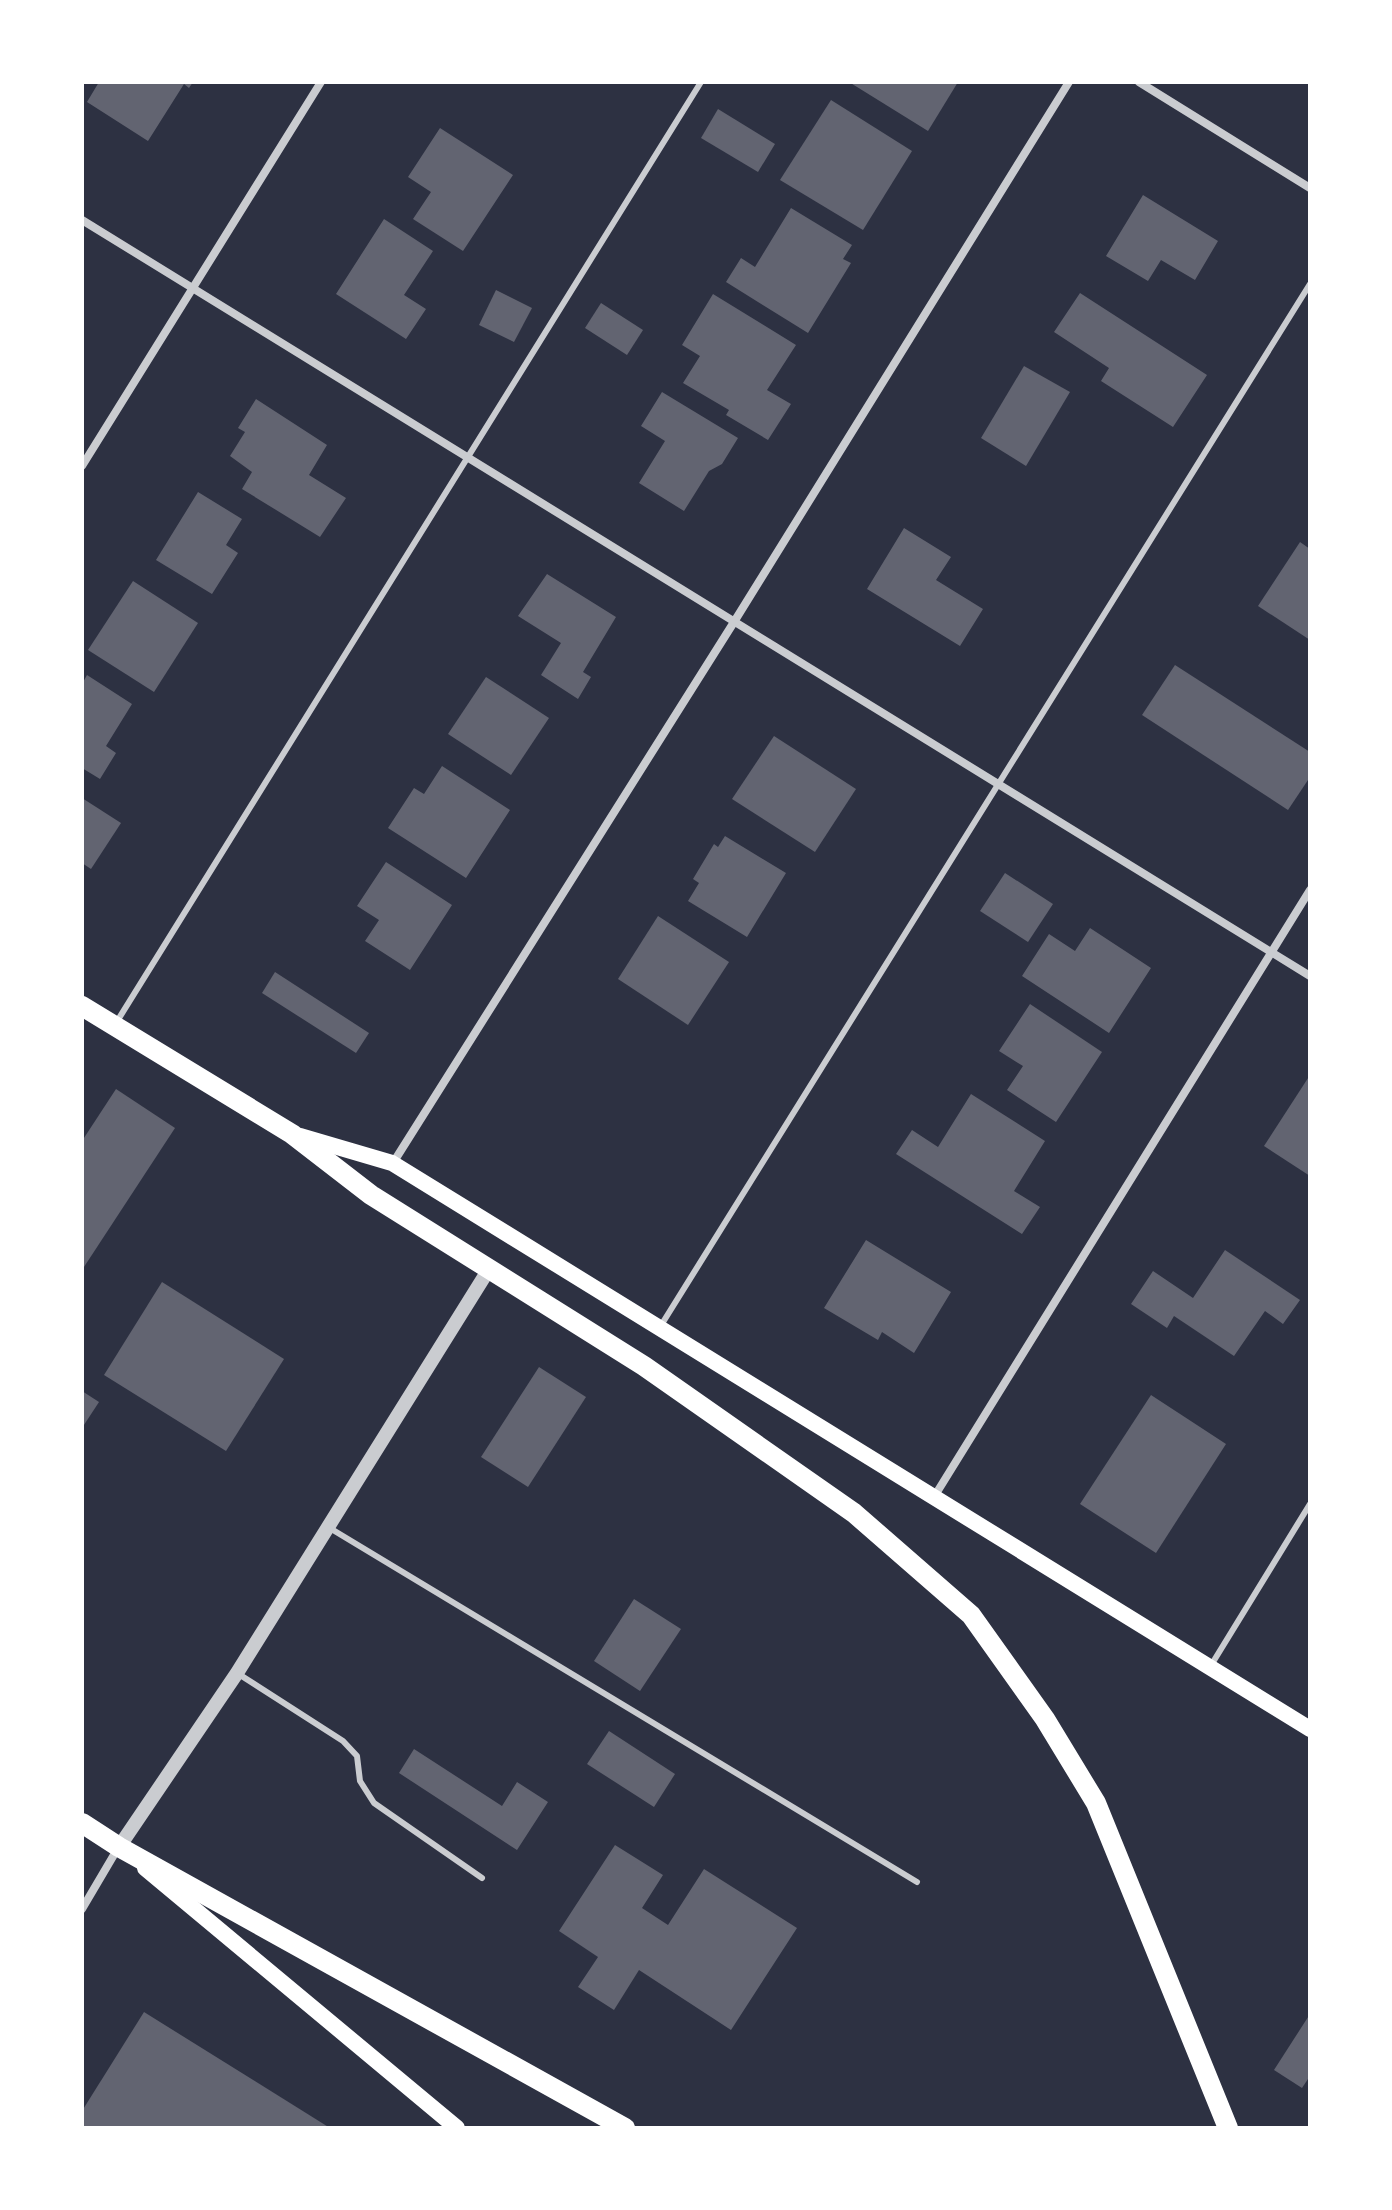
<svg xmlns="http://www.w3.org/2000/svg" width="1392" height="2210" font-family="'Noto Serif',serif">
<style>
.building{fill:#626471}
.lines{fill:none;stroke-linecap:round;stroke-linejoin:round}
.service{stroke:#caccd0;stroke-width:6}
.minor{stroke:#caccd0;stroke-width:8}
.tertiary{stroke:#caccd0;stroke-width:14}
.secondary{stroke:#fff;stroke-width:16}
.primary{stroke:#fff;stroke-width:20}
</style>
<rect width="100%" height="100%" fill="#2d3142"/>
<g class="building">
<polygon points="99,82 135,83 193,82 189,88 184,84 148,141 87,102"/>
<polygon points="849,82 958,82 928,131"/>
<polygon points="831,100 912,151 863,230 780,180"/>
<polygon points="718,109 775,144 758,172 701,138"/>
<polygon points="440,128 513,175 463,251 413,219 431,192 408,177"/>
<polygon points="1143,195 1218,241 1195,280 1161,260 1148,281 1106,256"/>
<polygon points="791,208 852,245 843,259 851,263 808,333 726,282 741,258 755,267"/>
<polygon points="384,219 433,251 404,295 426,309 406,339 336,294"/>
<polygon points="496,290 532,308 514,342 479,325"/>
<polygon points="1080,293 1207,375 1173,427 1101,381 1109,368 1054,332"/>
<polygon points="713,294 796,345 767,390 791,404 768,440 726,415 729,410 683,383 700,356 682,345"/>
<polygon points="601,303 643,330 627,355 585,328"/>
<polygon points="1024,366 1070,392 1026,466 981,438"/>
<polygon points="662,392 738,438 722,464 709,471 684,511 639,483 665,441 641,426"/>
<polygon points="256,399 327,445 309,475 346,498 320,537 242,489 252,472 230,456 245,432 238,428"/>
<polygon points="198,492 242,519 226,545 238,553 212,594 156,560"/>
<polygon points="904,528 951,557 936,580 983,609 960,646 867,589"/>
<polygon points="1300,542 1310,549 1310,640 1258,606"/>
<polygon points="547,574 616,617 583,672 591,677 578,699 541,675 561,643 518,616"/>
<polygon points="133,581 198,623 154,692 88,650"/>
<polygon points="1175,665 1310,752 1310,777 1288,810 1142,715"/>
<polygon points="87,675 132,704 106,746 116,753 100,779 82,768 82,684"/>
<polygon points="486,677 549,718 511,775 448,734"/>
<polygon points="774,736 856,789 815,852 732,799"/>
<polygon points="442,766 510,810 466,878 388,828 414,788 424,794"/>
<polygon points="82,798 121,823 91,869 82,863"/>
<polygon points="725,836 786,873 747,937 688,901 699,883 693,879 714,844 718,847"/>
<polygon points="386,862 452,905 410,970 365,941 379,920 357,906"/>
<polygon points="1005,873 1053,904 1028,942 980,911"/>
<polygon points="658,916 729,962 688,1025 618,979"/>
<polygon points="1090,928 1151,968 1109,1033 1022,976 1049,934 1075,951"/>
<polygon points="275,972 369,1033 356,1053 262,993"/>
<polygon points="1030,1004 1102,1052 1056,1122 1007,1090 1023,1066 999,1051"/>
<polygon points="1310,1075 1310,1176 1264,1146"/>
<polygon points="116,1089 175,1128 82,1270 82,1141"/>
<polygon points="971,1094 1045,1141 1014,1191 1040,1207 1022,1234 896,1154 912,1130 938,1147"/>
<polygon points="866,1240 951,1292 914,1353 882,1332 878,1340 824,1308"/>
<polygon points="1225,1250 1300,1300 1283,1324 1265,1311 1234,1356 1174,1316 1167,1328 1131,1304 1153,1271 1193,1298"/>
<polygon points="162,1282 284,1359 226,1451 104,1375"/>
<polygon points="539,1367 586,1397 528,1487 481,1457"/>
<polygon points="82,1391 99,1402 82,1428"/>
<polygon points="1151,1395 1226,1444 1156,1553 1080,1504"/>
<polygon points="634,1599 681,1629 640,1691 594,1661"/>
<polygon points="609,1731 675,1774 654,1807 587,1764"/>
<polygon points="414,1749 502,1806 517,1782 548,1802 517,1850 399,1773"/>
<polygon points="615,1845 663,1875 642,1908 668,1925 704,1869 797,1928 731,2030 639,1970 614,2010 578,1987 598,1957 559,1931"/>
<polygon points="144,2012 330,2128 82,2128 82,2111"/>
<polygon points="1310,2014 1310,2076 1302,2088 1274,2070"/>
</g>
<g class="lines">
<g class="service">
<polyline points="116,1023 701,82"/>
<polyline points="660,1327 1310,284"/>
<polyline points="328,1527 917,1882"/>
<polyline points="1210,1667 1310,1504"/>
<polyline points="237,1673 343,1741 357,1756 360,1781 374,1803 482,1878"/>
</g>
<g class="minor">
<polyline points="1139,82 1310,188"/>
<polyline points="82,220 1310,976"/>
<polyline points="82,466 321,82"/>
<polyline points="393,1163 734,622 1069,82"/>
<polyline points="934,1497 1310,890"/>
<polyline points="82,1909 118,1848"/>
</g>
<polyline class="tertiary" points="119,1847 237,1673 489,1269"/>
<g class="secondary">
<polyline points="300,1136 392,1163 1310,1729"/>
<polyline points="145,1868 457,2128"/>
</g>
<g class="primary">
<polyline points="82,1006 292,1134 371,1195 644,1366 854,1513 971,1615 1045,1719 1096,1803 1228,2128"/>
<polyline points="82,1823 119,1847 625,2128"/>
</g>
</g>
<rect width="1392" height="2210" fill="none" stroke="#ffffff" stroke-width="168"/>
</svg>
